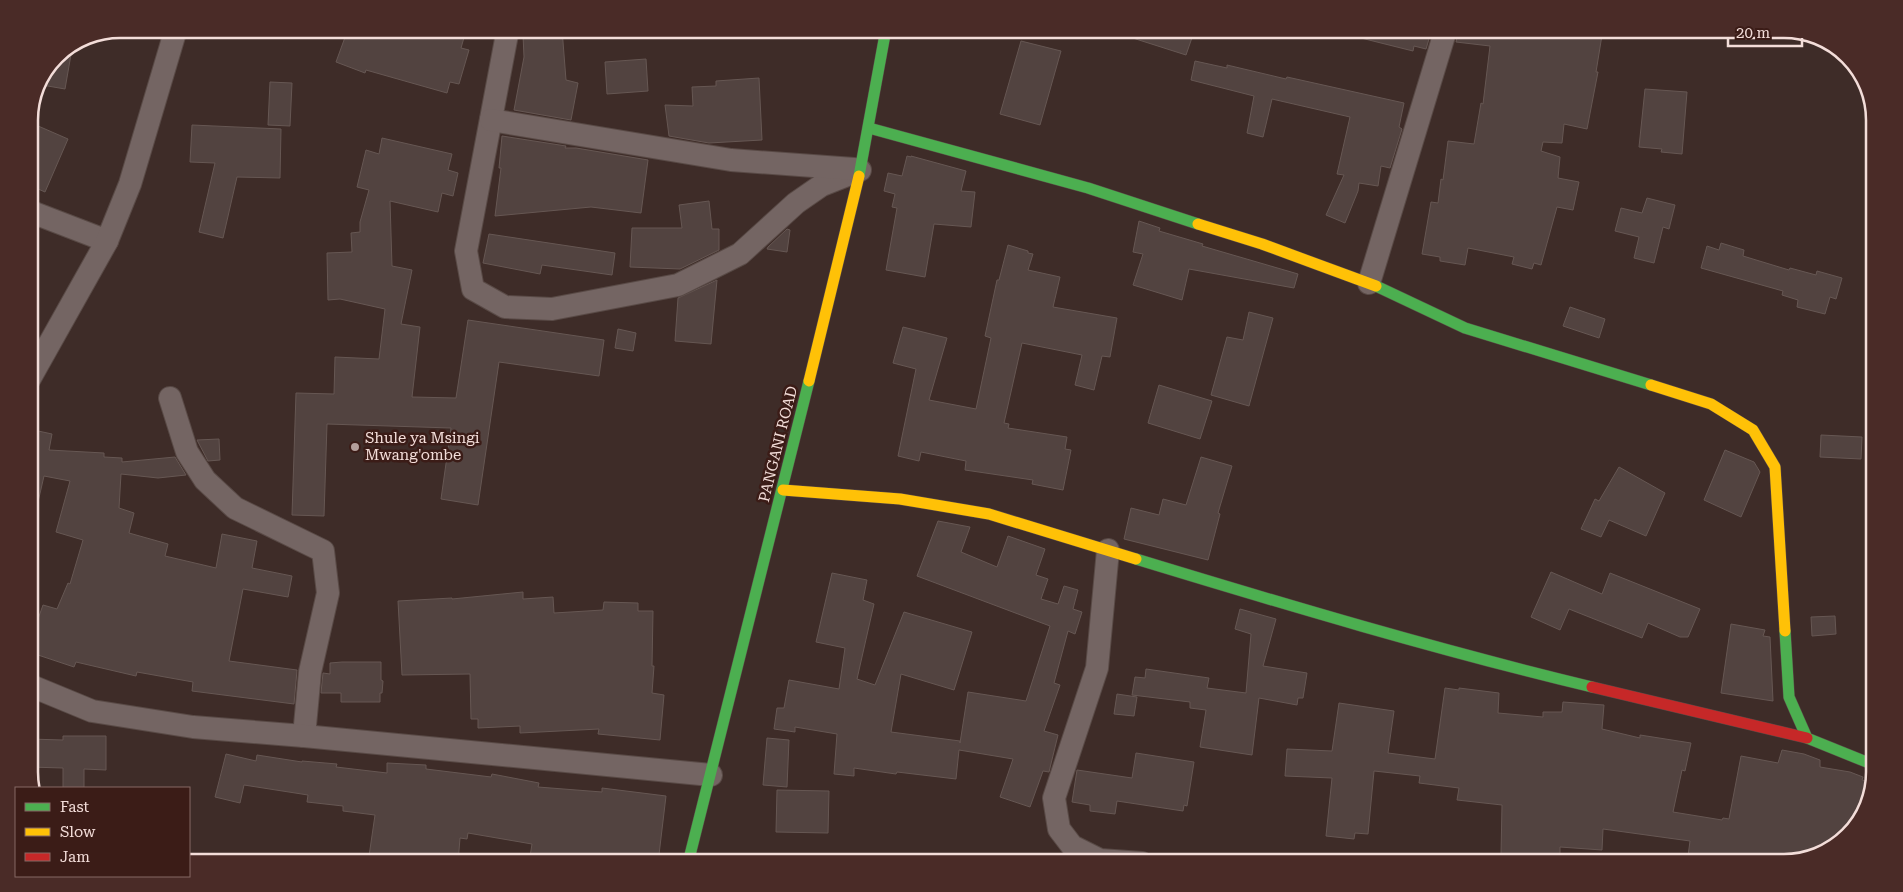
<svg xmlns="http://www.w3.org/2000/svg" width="1903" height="892" font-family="'Roboto Serif',serif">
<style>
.building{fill:#524340;stroke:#665753}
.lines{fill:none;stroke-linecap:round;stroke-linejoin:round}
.street-casing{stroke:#594a46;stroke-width:24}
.fast-casing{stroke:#594a46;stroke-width:12}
.slow-casing{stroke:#594a46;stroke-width:12}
.jam-casing{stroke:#594a46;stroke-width:12}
.street{stroke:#746563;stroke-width:22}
.fast{stroke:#4caf50;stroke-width:11}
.slow{stroke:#ffc107;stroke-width:11}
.jam{stroke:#c62828;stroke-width:11}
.poi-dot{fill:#b49f9b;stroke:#3b1c17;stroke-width:2}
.labels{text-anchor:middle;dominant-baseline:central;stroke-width:5;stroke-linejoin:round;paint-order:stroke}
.poi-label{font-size:15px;fill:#f3ddd9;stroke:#3b1c17;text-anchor:start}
.street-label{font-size:15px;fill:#f3ddd9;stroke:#3b1c17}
.rim{fill:none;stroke:#f3ddd9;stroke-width:2.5}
</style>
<rect width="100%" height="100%" fill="#3e2c28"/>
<g class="building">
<polygon points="348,29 447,29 465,34 461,48 469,50 459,84 450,82 447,93 366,70 365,73 336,62"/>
<polygon points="525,29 562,29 566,80 578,83 571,120 514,110 524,57 523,35 526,34"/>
<polygon points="1117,29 1195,29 1186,55 1117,33"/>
<polygon points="1354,29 1432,29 1426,49 1414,46 1413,51 1353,36"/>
<polygon points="1459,29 1603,29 1596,72 1598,72 1587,129 1564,124 1562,143 1543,142 1541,151 1560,157 1558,178 1579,182 1573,210 1557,207 1541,265 1534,263 1532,269 1512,264 1514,257 1468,248 1465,265 1440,261 1440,257 1422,254 1431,202 1438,203 1441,179 1443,180 1448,141 1474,144 1481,103 1483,104 1490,46 1456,42"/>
<polygon points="1021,41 1061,51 1040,125 1000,114"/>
<polygon points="73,43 65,89 42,85 55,55"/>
<polygon points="646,59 648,91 607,94 605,62"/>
<polygon points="1195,61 1227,68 1227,65 1286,79 1287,77 1404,103 1399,127 1402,129 1390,168 1381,166 1378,186 1359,183 1358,191 1345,223 1326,215 1344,175 1337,174 1350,117 1272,99 1263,137 1247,133 1254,96 1191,80"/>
<polygon points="759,78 762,140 709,143 669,136 665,105 693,106 692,87 716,86 716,81"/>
<polygon points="270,82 292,83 290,126 268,125"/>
<polygon points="1645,89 1687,92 1682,154 1661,152 1662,149 1639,147"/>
<polygon points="29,122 68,139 45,192 29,185"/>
<polygon points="192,125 281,129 280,178 237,177 223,238 199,232 215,163 190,162"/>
<polygon points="502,136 566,146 565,148 576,148 648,160 641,213 591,207 495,216 501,168 499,168"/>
<polygon points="382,138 452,154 448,170 458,173 453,196 442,193 438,212 390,201 392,266 412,270 401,324 420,327 412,397 456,398 468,320 604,340 599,376 499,362 478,505 441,499 451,428 327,424 324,516 292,515 296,393 334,394 335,357 379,359 385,309 340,299 328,300 327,253 352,252 351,233 360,232 360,222 369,190 357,187 366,150 379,154"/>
<polygon points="907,156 911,157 911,156 966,171 961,191 975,192 971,227 934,224 925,277 886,270 897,208 892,207 895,194 884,191 888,173 902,176"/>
<polygon points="1647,198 1675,205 1669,229 1663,227 1654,263 1634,258 1639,237 1615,231 1621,208 1642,213"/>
<polygon points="709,201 712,229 719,229 719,250 680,269 630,267 632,228 682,228 679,205"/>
<polygon points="1139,221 1160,228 1159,231 1203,244 1202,246 1298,274 1294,288 1189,269 1182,300 1133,285 1143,254 1133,252"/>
<polygon points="787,229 790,230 787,252 767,249 768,247"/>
<polygon points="489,234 615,253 612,275 542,265 540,274 483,263"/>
<polygon points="1721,243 1744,250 1743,256 1789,270 1790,268 1816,275 1817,271 1842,278 1836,299 1830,297 1825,314 1797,307 1798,300 1782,295 1783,291 1701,268 1707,246 1719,250"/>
<polygon points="1008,245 1028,251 1028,253 1033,254 1028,270 1060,277 1053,307 1117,318 1110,357 1102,356 1094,390 1075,385 1082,355 1022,343 1004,423 1009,424 1008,428 1067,437 1065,449 1071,450 1063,490 1032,484 1033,480 965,470 966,461 921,452 919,461 898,456 916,369 893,363 903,327 947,338 929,400 976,409 991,338 985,336 997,280 999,280"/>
<polygon points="717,280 711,344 675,341 678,298"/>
<polygon points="1570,307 1605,319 1599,338 1563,326"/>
<polygon points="1249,312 1273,318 1249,406 1211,395 1227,337 1243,340"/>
<polygon points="618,329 636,333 633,351 615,348"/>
<polygon points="1159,385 1212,401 1200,439 1148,423"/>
<polygon points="29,429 52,434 49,450 104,453 104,457 122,458 122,462 175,457 186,475 158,478 121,474 119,508 134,513 129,533 168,544 165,556 216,568 222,534 257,541 252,568 292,576 288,597 243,589 229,661 297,670 294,704 192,691 193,682 137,672 136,676 76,662 74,667 29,652 29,616 38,619 43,605 57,609 68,583 70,584 83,540 56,532 70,481 44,476 38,502 29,501"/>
<polygon points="1821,435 1862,437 1861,459 1820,457"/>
<polygon points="219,439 220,460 208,461 197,440"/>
<polygon points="1725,450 1754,462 1760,472 1741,517 1704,500"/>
<polygon points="1201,457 1232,466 1218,513 1220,514 1208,560 1124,539 1131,508 1159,515 1163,499 1186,505"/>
<polygon points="1619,467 1665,493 1646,536 1609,520 1601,537 1581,529 1595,499 1599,501"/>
<polygon points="938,521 970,527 961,552 997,567 1008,536 1045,549 1036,575 1048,579 1041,599 1058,604 1064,586 1078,590 1073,609 1082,612 1075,634 1068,631 1054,683 1060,685 1044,731 1058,735 1049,772 1043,771 1030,807 1000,797 1013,759 959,750 956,779 897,772 896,774 854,768 854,776 834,774 837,734 795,727 795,732 774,729 777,708 784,708 789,680 839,689 845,648 816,642 832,573 867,580 863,600 874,604 857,679 875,685 904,612 972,632 954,690 901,674 891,732 960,741 960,743 968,692 1026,701 1050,626 917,576"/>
<polygon points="1551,572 1602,594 1610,573 1700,609 1688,637 1680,637 1648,623 1642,638 1569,609 1560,630 1531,617"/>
<polygon points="523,592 523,599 553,597 554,613 603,610 604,602 638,603 638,611 653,611 652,666 654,666 652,693 664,695 660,740 598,734 599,729 520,733 520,726 478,728 478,719 471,719 470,674 402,675 398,601 452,598 452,599"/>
<polygon points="1240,609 1276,619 1263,666 1307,673 1303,698 1298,698 1297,705 1259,698 1252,755 1200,747 1206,710 1190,708 1190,702 1132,695 1135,677 1145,678 1146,669 1209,678 1207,688 1246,693 1251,634 1235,629"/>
<polygon points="1835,616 1836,634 1812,636 1811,617"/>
<polygon points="1731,624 1765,630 1763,636 1770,637 1773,701 1721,693"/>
<polygon points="342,662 381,662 381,680 383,681 382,693 380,693 380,702 341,702 341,693 321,693 323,673 330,674 330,663"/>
<polygon points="1445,688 1459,690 1459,688 1499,693 1498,713 1543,717 1543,712 1562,712 1563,702 1604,705 1602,729 1640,738 1640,735 1691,743 1685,771 1682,770 1673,812 1722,820 1723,818 1729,819 1741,756 1778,763 1782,750 1804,754 1820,760 1820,767 1850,772 1863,777 1862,780 1871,782 1867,808 1834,848 1794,860 1768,857 1767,863 1705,863 1706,859 1688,856 1690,841 1603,829 1602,850 1560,847 1560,854 1501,854 1502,805 1457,800 1459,788 1419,783 1420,776 1374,771 1368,834 1355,833 1354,839 1326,836 1332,778 1285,776 1287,749 1332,751 1339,703 1394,711 1388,753 1435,759"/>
<polygon points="1117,694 1137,697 1134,716 1114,714"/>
<polygon points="63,736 106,736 106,770 84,769 84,788 63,788 63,768 29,767 29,739 63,740"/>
<polygon points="767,738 789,740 787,787 763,785"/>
<polygon points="1136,753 1194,762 1187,806 1184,805 1183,811 1117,801 1115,814 1090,811 1090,805 1072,802 1077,770 1132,778"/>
<polygon points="226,754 256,761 257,755 302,762 302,761 337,764 336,767 387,773 387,763 426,765 426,769 491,777 492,774 539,783 538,787 602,792 602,788 666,796 658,863 529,863 532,844 468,833 467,839 460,838 458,863 368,863 375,815 343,811 343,806 307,802 308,795 244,785 240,803 215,797"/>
<polygon points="777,790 829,791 828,833 776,832"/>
</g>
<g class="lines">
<defs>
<g id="street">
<polyline points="508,29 466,251 473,289 505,307 552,309 678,285 740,254 796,203 822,185 860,170"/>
<polyline points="491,120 731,160 854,169"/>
<polyline points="29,211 107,241"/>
<polyline points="1369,283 1446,29"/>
<polyline points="29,380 107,241 130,184 176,29"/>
<polyline points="170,398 187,452 205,480 235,508 323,551 328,593 310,672 304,736"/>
<polyline points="1108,550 1097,668 1054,798 1059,829 1072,846 1100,860 1142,863"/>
<polyline points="29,685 92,711 193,727 304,736 711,775"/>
</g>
<g id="fast">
<polyline points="869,128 1088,188 1198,224"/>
<polyline points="859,176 886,29"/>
<polyline points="1376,286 1465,328 1651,385"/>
<path d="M1136 559C1287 605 1438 650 1592 687"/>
<polyline points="1785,631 1789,697 1807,738 1874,765"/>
<polyline points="688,863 809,381"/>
</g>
<g id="slow">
<polyline points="1198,224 1262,244 1376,286"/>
<polyline points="809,381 859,176"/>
<polyline points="1651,385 1711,404 1753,430 1775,467 1785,631"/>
<polyline points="783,490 900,499 989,514 1136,559"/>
</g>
<polyline id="jam" points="1592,687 1807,738"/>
</defs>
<use href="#street" class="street-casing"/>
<use href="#fast" class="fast-casing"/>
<use href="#slow" class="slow-casing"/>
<use href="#jam" class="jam-casing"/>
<use href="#street" class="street"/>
<use href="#fast" class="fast"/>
<use href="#slow" class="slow"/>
<use href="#jam" class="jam"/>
</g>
<circle class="poi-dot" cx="355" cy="447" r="5"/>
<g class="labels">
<g class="poi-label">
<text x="365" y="438">Shule ya Msingi<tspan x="365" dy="17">Mwang'ombe</tspan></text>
</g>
<g class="street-label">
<text transform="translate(778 444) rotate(-76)">PANGANI ROAD</text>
</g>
</g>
<path d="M0 0H1903V892H0ZM120 38H1784A82 82 0 0 1 1866 120V772A82 82 0 0 1 1784 854H120A82 82 0 0 1 38 772V120A82 82 0 0 1 120 38Z" fill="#4a2b27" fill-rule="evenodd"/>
<path class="rim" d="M120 38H1784A82 82 0 0 1 1866 120V772A82 82 0 0 1 1784 854H120A82 82 0 0 1 38 772V120A82 82 0 0 1 120 38Z"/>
<rect x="15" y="787" width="175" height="90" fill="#3b1c17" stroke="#856965"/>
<rect x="25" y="803" width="25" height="8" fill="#4caf50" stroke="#856965"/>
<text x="60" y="812" font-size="15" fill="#f3ddd9">Fast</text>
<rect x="25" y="828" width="25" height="8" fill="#ffc107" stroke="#856965"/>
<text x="60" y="837" font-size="15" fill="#f3ddd9">Slow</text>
<rect x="25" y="853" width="25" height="8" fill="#c62828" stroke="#856965"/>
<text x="60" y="862" font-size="15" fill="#f3ddd9">Jam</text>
<path d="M1728 38v8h74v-8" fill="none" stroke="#f3ddd9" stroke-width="2.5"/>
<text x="1736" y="38" font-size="15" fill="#f3ddd9" stroke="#3b1c17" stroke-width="4" paint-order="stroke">20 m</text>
</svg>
